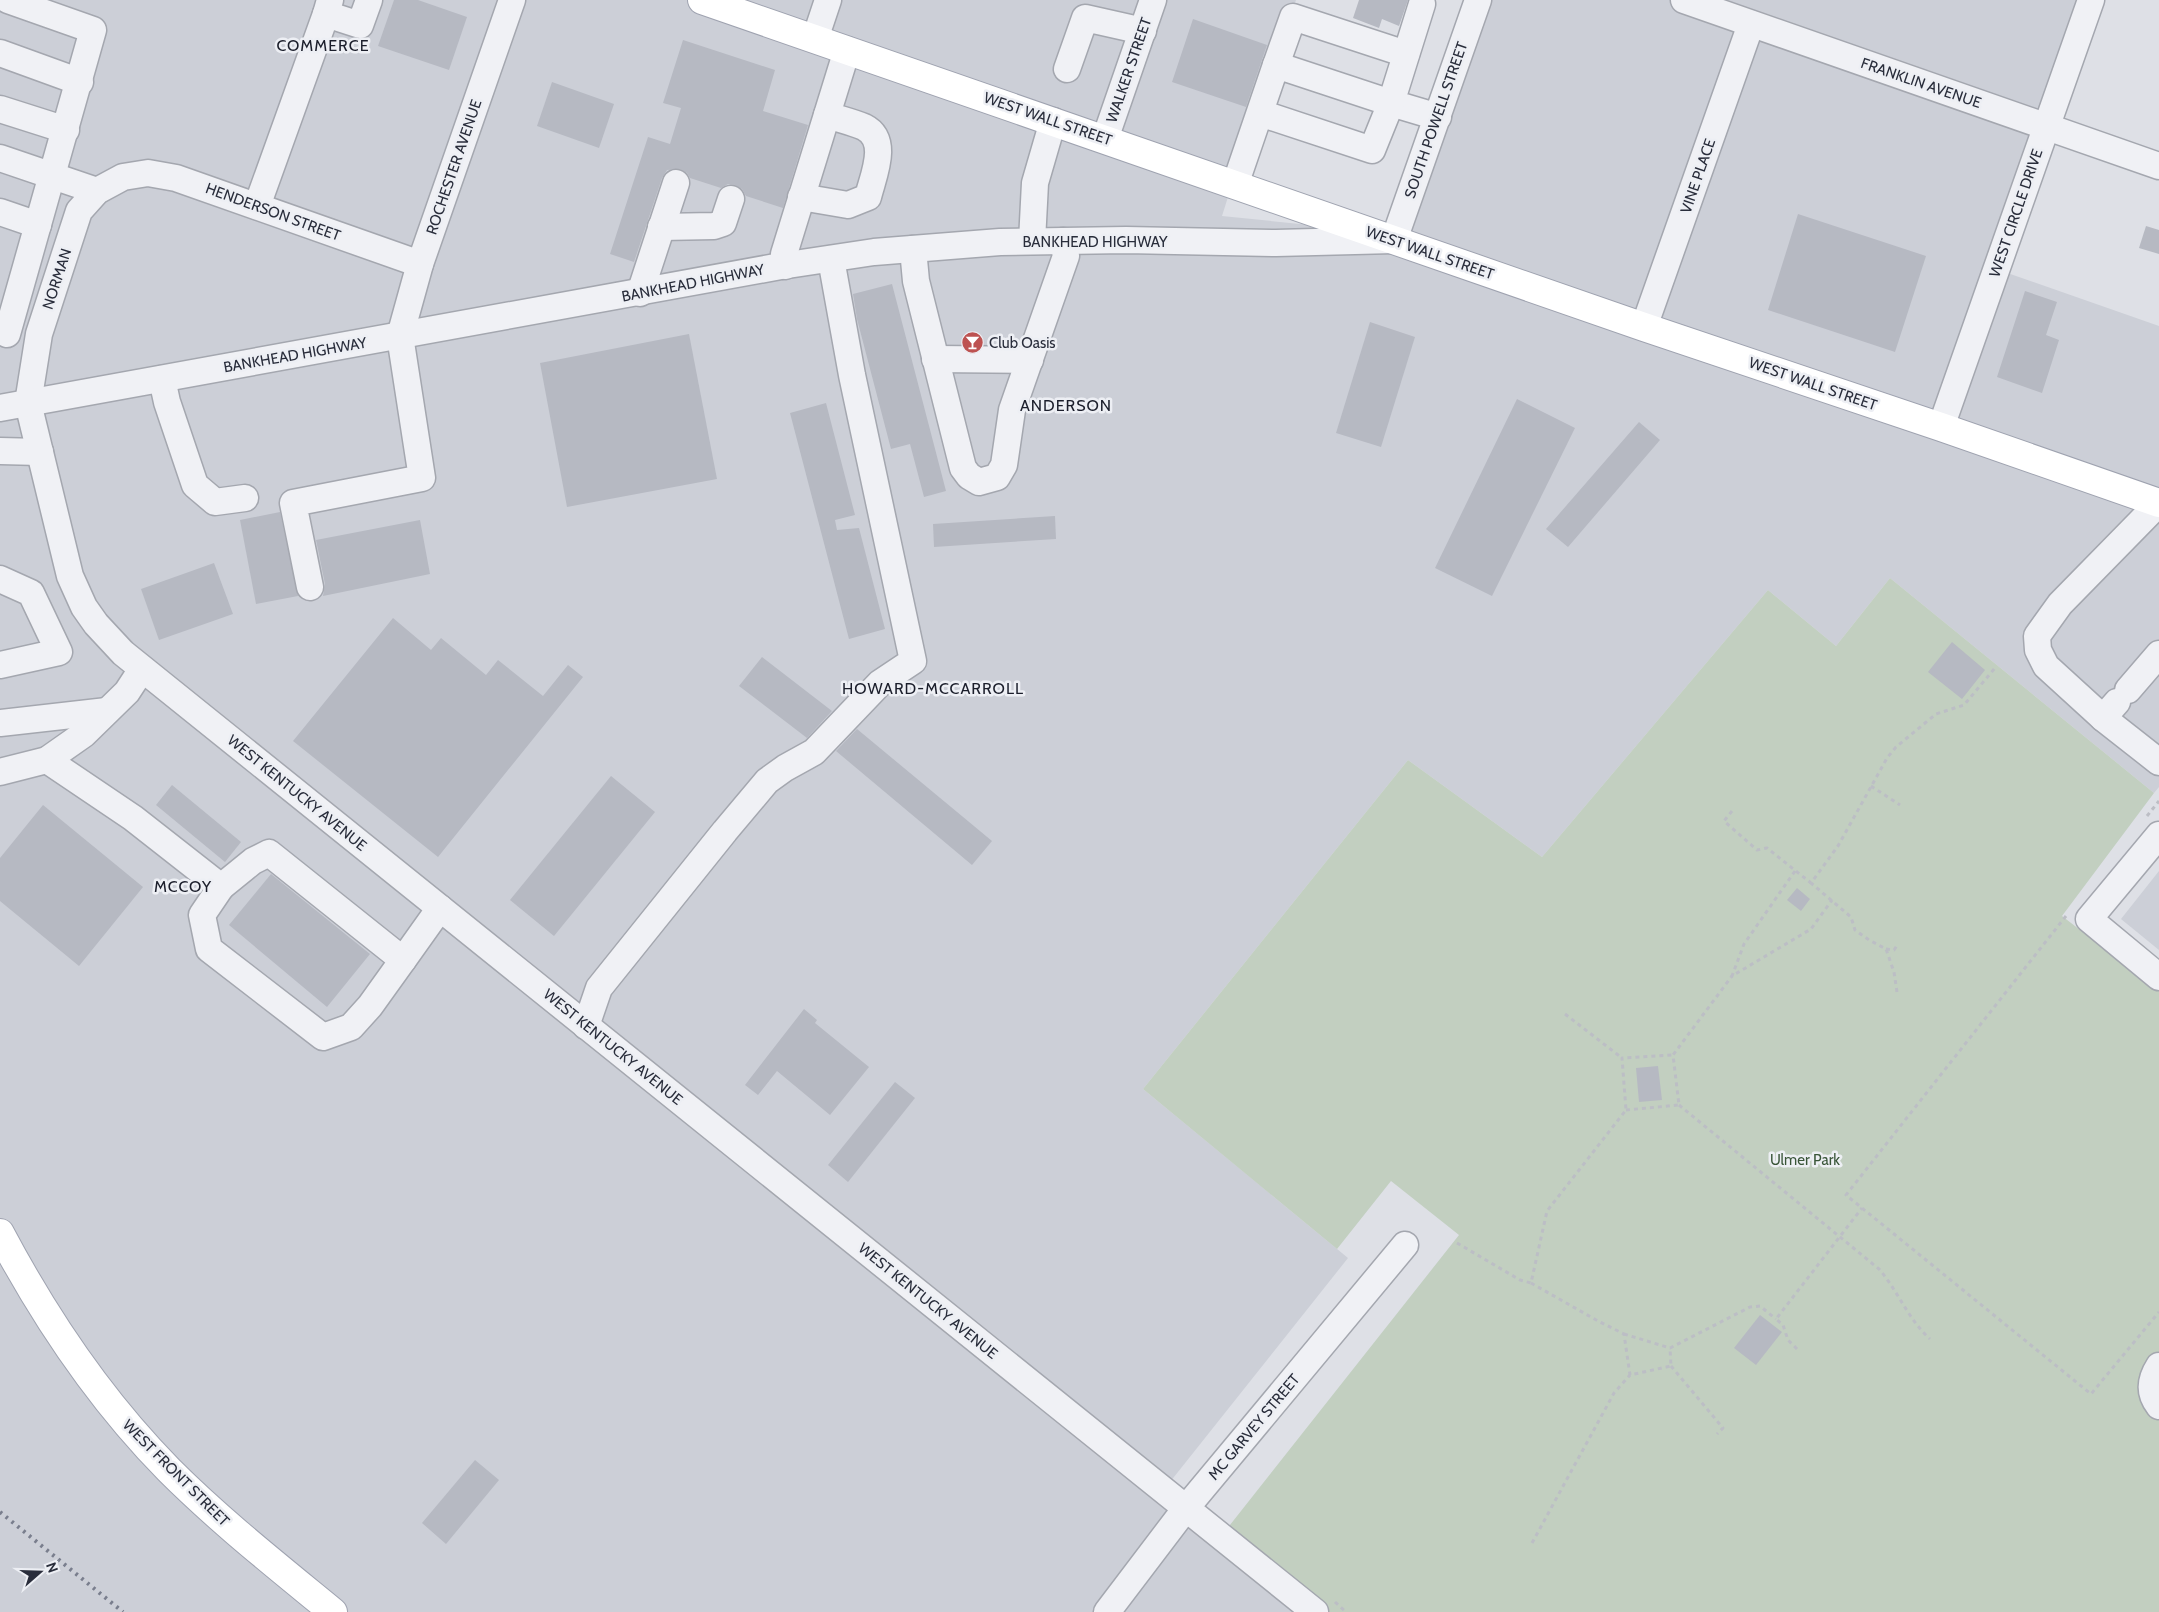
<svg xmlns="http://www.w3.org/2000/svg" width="2159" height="1612" font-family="Cabin,sans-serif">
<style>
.built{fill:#cccfd7}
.green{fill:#c2cfc0}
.building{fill:#b6b9c2}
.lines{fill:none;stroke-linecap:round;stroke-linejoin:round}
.minor-casing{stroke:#a4a7af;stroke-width:29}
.major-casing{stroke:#9fa3b0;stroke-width:30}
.path{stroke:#bcbec5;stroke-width:3;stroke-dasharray:4 4;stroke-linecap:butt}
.minor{stroke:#f0f1f5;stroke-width:26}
.major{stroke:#fff;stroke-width:28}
.rail{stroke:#797e8d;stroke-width:4;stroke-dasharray:2.5 5;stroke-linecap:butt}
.labels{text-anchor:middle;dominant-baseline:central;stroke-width:5;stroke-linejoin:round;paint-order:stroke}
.street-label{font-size:15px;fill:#292d3b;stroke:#edeff4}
.poi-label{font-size:15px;fill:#292d3b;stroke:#edeff4;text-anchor:start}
.park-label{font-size:15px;fill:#395538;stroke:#edeff4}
.neighbourhood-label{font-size:16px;letter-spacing:1px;fill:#1b1e2b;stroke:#edeff4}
</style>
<rect width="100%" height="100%" fill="#dee0e6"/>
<g class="built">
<polygon points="0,0 1296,0 1245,143 1222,216 1359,230 1397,243 1482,0 2089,0 1996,269 2159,326 2159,787 2154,793 1890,578 1836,646 1768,590 1542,857 1408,760 1143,1089 1348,1258 1170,1482 1322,1612 0,1612"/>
<polygon points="2159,871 2159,950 2121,919"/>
</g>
<polygon class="green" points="1890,578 2154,793 2062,916 2159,991 2159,1612 1327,1612 1226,1530 1459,1235 1391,1181 1337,1249 1143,1089 1408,760 1542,857 1768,590 1836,646"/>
<g class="building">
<polygon points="394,0 418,0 467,17 449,70 378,46"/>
<polygon points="1359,0 1408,0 1399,26 1382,19 1379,28 1353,18"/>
<polygon points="1193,19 1267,45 1246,107 1172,82"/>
<polygon points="683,40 775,70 763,111 808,125 783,208 746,196 742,189 735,185 728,184 721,188 690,178 687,173 680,169 667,170 662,178 634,262 610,254 648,137 670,144 681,108 663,103"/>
<polygon points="552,82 614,104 599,148 537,126"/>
<polygon points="1798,214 1926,256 1895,352 1768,310"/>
<polygon points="2146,226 2159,230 2159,254 2139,248"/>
<polygon points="892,284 946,491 924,497 910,444 891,449 857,319 853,294"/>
<polygon points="2025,291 2057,302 2046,335 2059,340 2042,393 1997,377"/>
<polygon points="1370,322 1415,337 1381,447 1336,433"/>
<polygon points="689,334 717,479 567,507 540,363"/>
<polygon points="1517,399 1575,428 1492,596 1435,568"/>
<polygon points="826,403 855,515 835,520 837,530 859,528 885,629 849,639 790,413"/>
<polygon points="1639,422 1660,440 1568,547 1546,529"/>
<polygon points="280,512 298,596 256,604 240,520"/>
<polygon points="1055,516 1056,539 934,547 933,524"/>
<polygon points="420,520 430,574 323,596 325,584 316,540"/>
<polygon points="214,563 233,614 159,640 141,589"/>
<polygon points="393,618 431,650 441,638 486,675 498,660 543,696 568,665 583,677 438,857 293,741"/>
<polygon points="1952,642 1985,670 1962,699 1928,672"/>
<polygon points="762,657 832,711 807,738 739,686"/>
<polygon points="857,729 992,841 972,865 836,751"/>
<polygon points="611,776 655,812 554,936 510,900"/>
<polygon points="172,785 241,842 225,862 156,805"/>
<polygon points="43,805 143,887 79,966 0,901 0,858"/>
<polygon points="271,874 370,954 327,1007 229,925"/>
<polygon points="1797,888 1810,899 1801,911 1787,900"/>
<polygon points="804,1009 817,1020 815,1023 869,1067 830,1115 777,1071 758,1095 745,1085"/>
<polygon points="1658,1066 1662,1100 1639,1102 1636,1068"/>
<polygon points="895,1082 915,1098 848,1182 828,1165"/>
<polygon points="1760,1315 1782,1332 1756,1365 1734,1348"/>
<polygon points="475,1460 499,1480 446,1544 422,1523"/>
</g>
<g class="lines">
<defs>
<g id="minor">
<polyline points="330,0 326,14 360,25 369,0"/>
<polyline points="1684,0 2159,166"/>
<polyline points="1422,4 1391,103 1438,117"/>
<polyline points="815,39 828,0"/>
<polyline points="0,53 80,82"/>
<polyline points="1276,65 1293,17 1406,54"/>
<polyline points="1067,69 1085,18 1143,31"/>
<polyline points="0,109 66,130"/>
<polyline points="1105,139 1153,0"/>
<polyline points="0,158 97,191"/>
<polyline points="1235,185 1276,65 1391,103 1372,150 1260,113"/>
<path d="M801 197 848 205 868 197C873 176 890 140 864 127 852 122 839 119 827 115"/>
<polyline points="257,206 326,14"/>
<polyline points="0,212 38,225"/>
<polyline points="661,227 714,226 723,223 731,199"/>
<polyline points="1032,241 1035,183 1053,121"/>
<polyline points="913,249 916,281 963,468 969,476 979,482 997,477 1004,465 1012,410 1066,256 1063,241"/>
<polyline points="420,264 176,178 148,173 123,177 97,191 79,211 39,334 28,403 70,576 84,607 96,624 123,653 1315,1612"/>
<polyline points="785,266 784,254 847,50"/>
<polyline points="640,293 676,183"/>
<polyline points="1644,327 1751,24"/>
<polyline points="7,334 93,30 8,0"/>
<polyline points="935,359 1030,360"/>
<polyline points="162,379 167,402 195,485 215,502 245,498"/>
<polyline points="0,408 781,266 874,252 1000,242 1126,240 1276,243 1394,240 1478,0"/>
<polyline points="1941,427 2091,0"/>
<polyline points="0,451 40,452"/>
<polyline points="0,579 31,593 59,652 0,665"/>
<polyline points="310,587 293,503 422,478 400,336 420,264 512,0"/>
<polyline points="2128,690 2159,654"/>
<polyline points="2117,702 2103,718 2159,762"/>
<polyline points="2103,718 2046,666 2038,650 2037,636 2060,604 2159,503"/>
<polyline points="0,723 107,711"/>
<polyline points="47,760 133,818 221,887 253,861 269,853 403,960 440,908"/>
<polyline points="0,772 47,760 84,734 127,692 142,669"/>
<polyline points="2159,835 2089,919 2159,977"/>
<polyline points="221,887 202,915 209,949 323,1037 351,1027 370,1006 403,960"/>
<polyline points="586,1026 599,988 725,831 767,781 785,768 814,752 880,683 913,661 852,375 831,259"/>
<path d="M2159 1366C2150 1380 2148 1392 2159 1406"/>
<polyline points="1107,1612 1186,1508 1405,1245"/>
</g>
<g id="major">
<polyline points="702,0 1644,327 1941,427 2159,503"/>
<path d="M0 1233C45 1318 101 1401 169 1470 220 1521 277 1566 333 1612"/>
</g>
</defs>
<use href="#minor" class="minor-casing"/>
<use href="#major" class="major-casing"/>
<g class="path">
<polyline points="1871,786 1900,805"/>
<polyline points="1732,811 1724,821 1757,850 1767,848 1811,883"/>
<polyline points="2147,816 2159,801"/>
<polyline points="1795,871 1744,944 1732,976 1811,929 1832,900"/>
<polyline points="2066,916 1846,1195 2091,1394 2159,1312"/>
<polyline points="1886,949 1894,950 1898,944"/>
<polyline points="1897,992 1894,972 1886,949 1869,940 1855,930 1851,917 1811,883 1838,846 1887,758 1896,747 1936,714 1964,705 1995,668"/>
<polyline points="1565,1014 1622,1058"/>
<path d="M1679 1105 1879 1269C1898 1291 1908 1319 1930 1339"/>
<polyline points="1626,1110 1679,1105 1673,1055 1732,976"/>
<polyline points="1457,1243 1520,1280 1531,1283 1547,1211 1626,1110 1622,1058 1673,1055"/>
<polyline points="1531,1283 1598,1321 1624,1334 1630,1375 1671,1366 1670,1348"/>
<polyline points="1624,1334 1670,1348 1750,1307 1760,1306 1776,1319"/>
<polyline points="1797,1349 1788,1340 1783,1325 1776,1319 1862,1208"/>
<polyline points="1671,1366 1723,1428 1717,1434"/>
<polyline points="1532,1543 1614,1393 1630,1375"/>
<polyline points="1335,1602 1346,1612"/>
</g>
<use href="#minor" class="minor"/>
<use href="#major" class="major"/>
<polyline class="rail" points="0,1512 123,1612"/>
</g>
<defs>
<symbol id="bar-disc" viewBox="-11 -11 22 22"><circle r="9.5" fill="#bd5251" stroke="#edeff4"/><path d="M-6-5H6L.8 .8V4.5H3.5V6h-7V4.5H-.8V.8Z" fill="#fff"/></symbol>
</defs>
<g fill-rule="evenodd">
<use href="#bar-disc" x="960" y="330" width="25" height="25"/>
</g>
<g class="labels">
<g class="street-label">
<text transform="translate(1129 70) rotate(-71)">WALKER STREET</text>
<text transform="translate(1921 83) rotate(19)">FRANKLIN AVENUE</text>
<text transform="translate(1048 119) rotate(19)">WEST WALL STREET</text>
<text transform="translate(1436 120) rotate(-71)">SOUTH POWELL STREET</text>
<text transform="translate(454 167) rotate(-71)">ROCHESTER AVENUE</text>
<text transform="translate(1698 176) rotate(-71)">VINE PLACE</text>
<text transform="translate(273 212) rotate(20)">HENDERSON STREET</text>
<text transform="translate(2016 213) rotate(-71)">WEST CIRCLE DRIVE</text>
<text x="1095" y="242">BANKHEAD HIGHWAY</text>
<text transform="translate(1430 253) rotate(19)">WEST WALL STREET</text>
<text transform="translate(57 279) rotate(-72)">NORMAN</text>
<text transform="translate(693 283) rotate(-11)">BANKHEAD HIGHWAY</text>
<text transform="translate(295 355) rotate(-10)">BANKHEAD HIGHWAY</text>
<text transform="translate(1813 384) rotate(19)">WEST WALL STREET</text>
<text transform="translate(297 793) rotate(39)">WEST KENTUCKY AVENUE</text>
<text transform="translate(613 1047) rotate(39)">WEST KENTUCKY AVENUE</text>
<text transform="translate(928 1301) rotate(39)">WEST KENTUCKY AVENUE</text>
<text transform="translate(1254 1427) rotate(-50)">MC GARVEY STREET</text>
<text transform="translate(176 1473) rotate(45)">WEST FRONT STREET</text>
</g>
<g class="poi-label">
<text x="989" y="343">Club Oasis</text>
</g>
<g class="park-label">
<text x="1805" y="1160">Ulmer Park</text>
</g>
<g class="neighbourhood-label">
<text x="323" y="45">COMMERCE</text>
<text x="1066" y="405">ANDERSON</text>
<text x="933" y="688">HOWARD-MCCARROLL</text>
<text x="183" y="886">MCCOY</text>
</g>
</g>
<g transform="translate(40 1572) rotate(70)" stroke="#edeff4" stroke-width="4" paint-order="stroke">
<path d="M0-4L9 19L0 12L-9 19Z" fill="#292d3b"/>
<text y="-8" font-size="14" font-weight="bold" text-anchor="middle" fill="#292d3b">N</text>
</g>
</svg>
